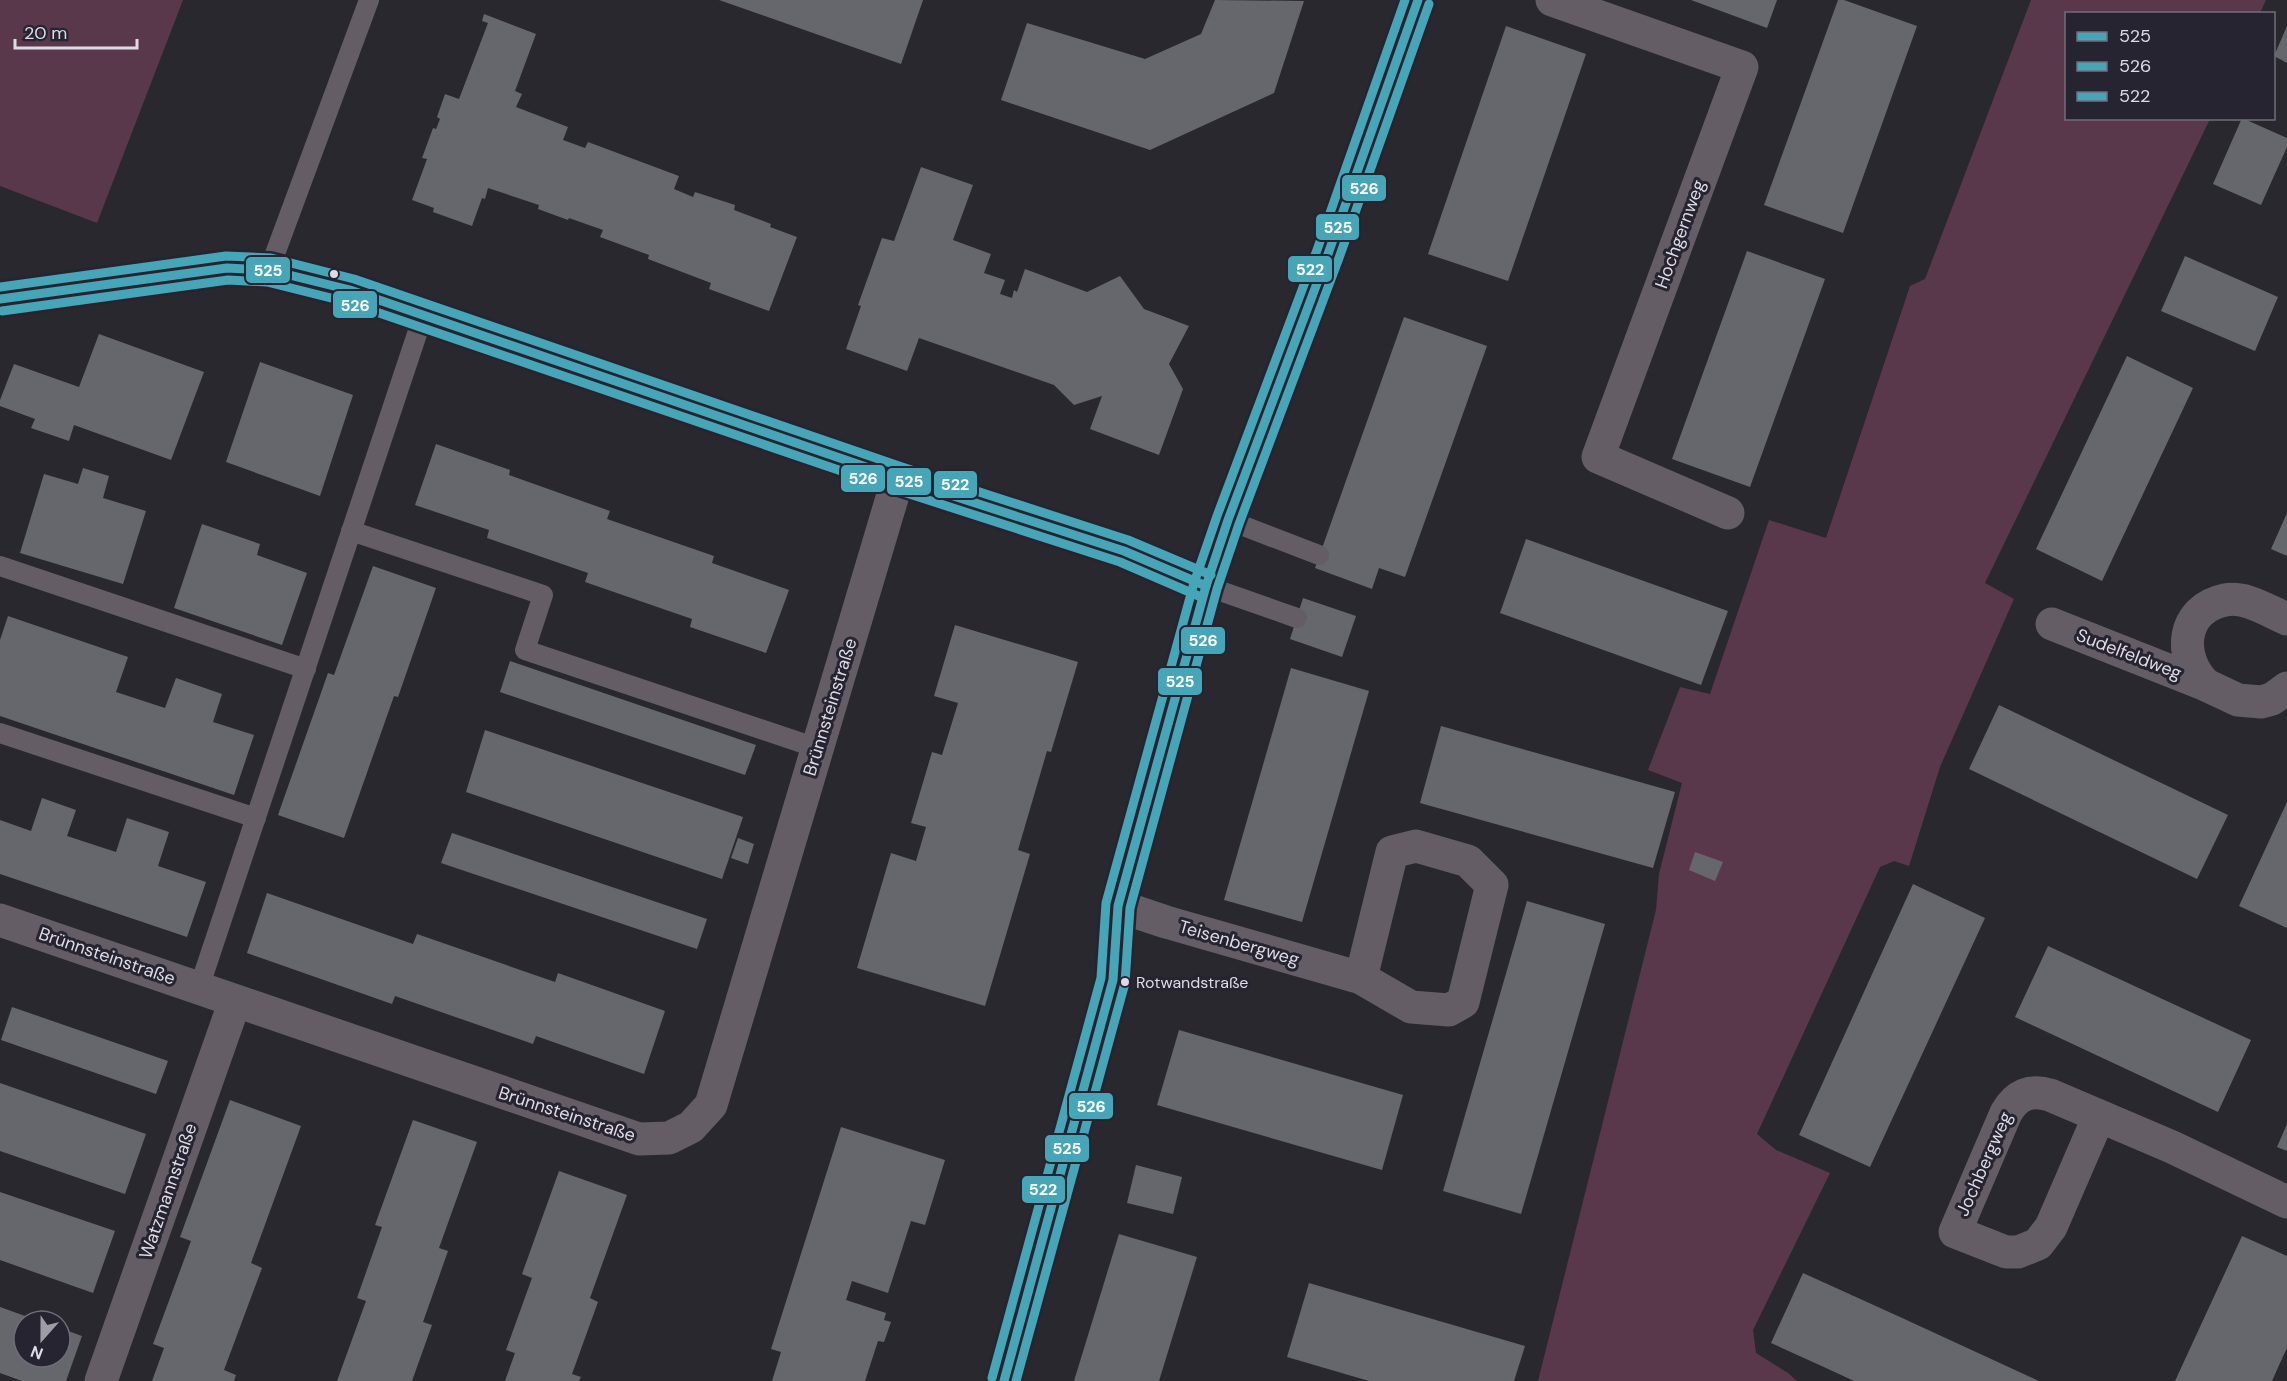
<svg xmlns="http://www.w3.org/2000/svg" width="2287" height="1381" font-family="'DM Sans',sans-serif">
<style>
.green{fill:#5a384b}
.building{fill:#66676d}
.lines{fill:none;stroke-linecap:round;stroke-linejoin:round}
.service{stroke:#645d66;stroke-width:20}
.minor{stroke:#645d66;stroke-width:33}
.bus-1-casing{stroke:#272432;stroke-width:14}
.bus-2-casing{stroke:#272432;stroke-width:14}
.bus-3-casing{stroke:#272432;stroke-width:14}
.bus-1{stroke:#46a6b8;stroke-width:9}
.bus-2{stroke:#46a6b8;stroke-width:9}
.bus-3{stroke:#46a6b8;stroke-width:9}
.bus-dot{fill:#dddbe5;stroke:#272432;stroke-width:2}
.labels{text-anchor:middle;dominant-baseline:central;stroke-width:6;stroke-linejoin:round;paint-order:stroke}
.bus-label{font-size:16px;fill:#dddbe5;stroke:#272432;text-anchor:start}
.street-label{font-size:18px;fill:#dddbe5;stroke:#272432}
.line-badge{stroke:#272432;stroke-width:2}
.badge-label{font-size:16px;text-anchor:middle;font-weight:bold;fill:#fff}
</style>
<rect width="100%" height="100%" fill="#29282e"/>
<g class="green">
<polygon points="0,0 183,0 97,223 0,186"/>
<polygon points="2031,0 2266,0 2260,13 2066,14 2066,118 2210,119 1985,583 2014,599 1940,767 1909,866 1894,861 1880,867 1757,1134 1776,1150 1830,1173 1753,1330 1756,1353 1788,1373 1797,1381 1538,1381 1656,910 1659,874 1682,783 1648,770 1680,687 1710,694 1769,520 1826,538 1910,286 1925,279"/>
</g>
<g class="building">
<polygon points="719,0 923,0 901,64"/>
<polygon points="1215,0 1304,1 1274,93 1150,150 1001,100 1027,23 1145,59 1201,34"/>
<polygon points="1691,0 1777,0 1767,28"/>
<polygon points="1838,0 1844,0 1917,26 1843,233 1764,205"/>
<polygon points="484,14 536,34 515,91 522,94 516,107 568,127 563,140 585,148 588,142 679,176 674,189 693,197 695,192 735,205 734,210 771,224 770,227 797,237 769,311 709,289 711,283 648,259 649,255 600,237 603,230 569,218 568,220 538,209 539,205 488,188 485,199 482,198 472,226 433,212 434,208 412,200 427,159 422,158 433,128 436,129 440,119 437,117 445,94 459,99 488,23 482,21"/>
<polygon points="1506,26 1586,54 1508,281 1428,254"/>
<polygon points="2287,26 2287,63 2274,56"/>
<polygon points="2242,118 2287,138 2287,147 2261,205 2213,184"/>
<polygon points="921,167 973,185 953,240 991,254 984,273 1005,280 1000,294 1012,298 1014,290 1017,292 1025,269 1087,292 1120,276 1144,309 1189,326 1169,364 1183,389 1159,455 1090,429 1102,396 1074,405 1054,385 919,338 907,371 846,349 861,306 858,305 882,238 894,241"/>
<polygon points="1747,251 1825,279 1750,487 1672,459"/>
<polygon points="2185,256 2278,297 2255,351 2161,311"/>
<polygon points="1404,317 1487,346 1405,577 1379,568 1372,589 1315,568"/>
<polygon points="99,334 204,372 171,460 74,425 69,441 31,428 35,419 0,406 0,400 14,364 79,387"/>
<polygon points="2127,356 2193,388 2102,581 2036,549"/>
<polygon points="260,362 353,395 320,496 226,462"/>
<polygon points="436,444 510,470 509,475 610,511 607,519 714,556 712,563 789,590 766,653 690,627 692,619 585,582 588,573 487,538 489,530 415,505"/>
<polygon points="83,468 109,476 103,498 146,511 123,584 20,553 44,474 78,484"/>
<polygon points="2287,513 2287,556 2271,549"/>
<polygon points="202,524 260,544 257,555 307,573 282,645 174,608"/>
<polygon points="1526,539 1728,611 1701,685 1500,613"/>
<polygon points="373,566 436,588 398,697 394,696 344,838 278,815 328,673 334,675"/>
<polygon points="1303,598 1356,616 1342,657 1290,639"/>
<polygon points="8,616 128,657 116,692 165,708 176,678 222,694 213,722 254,735 234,795 0,716 0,640"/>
<polygon points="955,625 1078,662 1051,752 1047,751 1018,850 1030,854 985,1006 857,968 891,853 916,861 926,827 911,823 932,752 942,755 958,703 934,696"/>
<polygon points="510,661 756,745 745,775 500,692"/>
<polygon points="1291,668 1369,691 1302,922 1224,900"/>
<polygon points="1999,705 2228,815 2197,879 1969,769"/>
<polygon points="1441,726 1675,792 1653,868 1420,803"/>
<polygon points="485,730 743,817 722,879 466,792"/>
<polygon points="42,798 76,810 67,836 116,852 127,818 169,832 158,866 206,882 187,937 0,874 0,820 31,831"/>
<polygon points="2287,802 2287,928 2239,906"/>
<polygon points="452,833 707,919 697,949 441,863"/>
<polygon points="738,838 754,844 748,864 731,858"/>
<polygon points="1695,852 1723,862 1715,881 1689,870"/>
<polygon points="1913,884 1985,918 1870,1167 1799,1135"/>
<polygon points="267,893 413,944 417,934 555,982 558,973 665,1011 644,1074 536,1036 533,1044 395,996 392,1004 247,953"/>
<polygon points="1527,901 1605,924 1521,1214 1443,1191"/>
<polygon points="2048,946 2251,1040 2218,1112 2015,1017"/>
<polygon points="12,1007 168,1061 156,1094 1,1040"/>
<polygon points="1179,1030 1403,1095 1382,1170 1157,1105"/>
<polygon points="0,1083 146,1134 125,1194 0,1151"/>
<polygon points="230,1100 301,1126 251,1263 262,1268 224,1370 236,1375 234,1381 152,1381 164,1348 153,1344 191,1241 180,1237"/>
<polygon points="413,1120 477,1142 439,1248 448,1251 423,1322 432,1325 412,1381 337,1381 366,1301 357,1298 382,1227 375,1225"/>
<polygon points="2287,1124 2287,1151 2277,1147"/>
<polygon points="841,1127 945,1160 925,1225 911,1221 888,1293 852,1281 846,1300 886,1313 884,1320 891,1322 884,1342 878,1341 865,1381 772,1381 781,1352 771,1349"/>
<polygon points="1136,1165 1182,1177 1173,1214 1127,1203"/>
<polygon points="559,1171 627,1195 590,1298 598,1302 572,1374 581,1377 579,1381 505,1381 515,1353 506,1350 532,1278 522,1274"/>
<polygon points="0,1192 115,1231 93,1293 0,1260"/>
<polygon points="1119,1234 1197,1257 1159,1381 1074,1381"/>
<polygon points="2242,1236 2287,1256 2287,1348 2280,1363 2272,1381 2175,1381"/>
<polygon points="1803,1273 1900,1317 2039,1381 1854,1381 1826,1368 1771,1343"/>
<polygon points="1309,1283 1525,1346 1514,1381 1369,1381 1287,1357"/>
<polygon points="0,1307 39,1321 24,1321 24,1357 60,1357 60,1328 82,1336 66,1381 22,1381 0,1373"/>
</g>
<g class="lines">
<g class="service">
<polyline points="269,270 369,0"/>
<polyline points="1228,520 1319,555"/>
<polyline points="351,531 543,595 525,650 817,748"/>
<polyline points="0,566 306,669"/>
<polyline points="1206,586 1297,618"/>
<polyline points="0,733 256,818"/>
<polyline points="199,988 423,316"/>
</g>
<g class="minor">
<polyline points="1552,0 1742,67 1598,457 1728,513"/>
<polyline points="0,299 227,268 269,270 350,290 898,478 1124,551 1206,586"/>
<polyline points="2052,624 2206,685 2238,700 2261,702 2272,699 2287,688"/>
<path d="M2206 685C2177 657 2181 609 2225 600 2246 596 2268 611 2287 619"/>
<polyline points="1118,906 1166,922 1361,978 1392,852 1416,846 1468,861 1492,885 1463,1002 1449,1010 1411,1007 1361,978"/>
<polyline points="0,920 639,1139 669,1138 691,1127 711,1105 898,478"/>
<path d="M2099 1116 2051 1227 2038 1244 2018 1252H2006L1955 1232 2006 1113C2016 1095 2030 1089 2050 1095L2172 1147 2287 1202"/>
<polyline points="101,1381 235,1001"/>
<polyline points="1004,1381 1074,1119 1113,980 1118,906 1206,586 1228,520 1328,254 1418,0"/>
</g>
<defs>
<g id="bus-1">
<polyline points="0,299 227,268 269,270 350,290 898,478 1124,551 1206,586"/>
<polyline points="1004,1381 1113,980 1118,906 1206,586 1228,520 1328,254 1418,0"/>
</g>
<g id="bus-2">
<polyline points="2,311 228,280 267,282 347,302 894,489 1120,562 1201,597"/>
<polyline points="1016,1381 1125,983 1130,908 1217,589 1239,524 1339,258 1429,4"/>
</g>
<g id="bus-3">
<polyline points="0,287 226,256 271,258 354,279 902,467 1128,540 1211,575"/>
<polyline points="992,1378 1101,978 1106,903 1194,583 1217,516 1317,250 1405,0"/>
</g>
</defs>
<use href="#bus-1" class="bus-1-casing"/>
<use href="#bus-2" class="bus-2-casing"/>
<use href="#bus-3" class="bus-3-casing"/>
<use href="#bus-1" class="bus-1"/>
<use href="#bus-2" class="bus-2"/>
<use href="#bus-3" class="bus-3"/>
</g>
<g class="bus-dot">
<circle cx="334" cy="274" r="5"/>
<circle cx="1125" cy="982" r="5"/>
</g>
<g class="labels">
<g class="bus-label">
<text x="1136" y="982">Rotwandstraße</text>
</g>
<g class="street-label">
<text transform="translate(1680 234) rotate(-70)">Hochgernweg</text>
<text transform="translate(2129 654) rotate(21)">Sudelfeldweg</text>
<text transform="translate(830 707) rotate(-73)">Brünnsteinstraße</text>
<text transform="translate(1239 943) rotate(16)">Teisenbergweg</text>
<text transform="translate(107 956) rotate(19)">Brünnsteinstraße</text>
<text transform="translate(567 1114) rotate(18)">Brünnsteinstraße</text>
<text transform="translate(1984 1164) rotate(-66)">Jochbergweg</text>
<text transform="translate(168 1191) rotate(-71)">Watzmannstraße</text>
</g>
</g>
<g class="line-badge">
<rect x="1341" y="174" width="46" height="28" rx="6" fill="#46a6b8"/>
<rect x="1315" y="213" width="45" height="28" rx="6" fill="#46a6b8"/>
<rect x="1287" y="255" width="46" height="28" rx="6" fill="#46a6b8"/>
<rect x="245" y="256" width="46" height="28" rx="6" fill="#46a6b8"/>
<rect x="332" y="290" width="46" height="29" rx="6" fill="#46a6b8"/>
<rect x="840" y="464" width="46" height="29" rx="6" fill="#46a6b8"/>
<rect x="886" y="467" width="46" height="29" rx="6" fill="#46a6b8"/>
<rect x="933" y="470" width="45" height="29" rx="6" fill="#46a6b8"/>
<rect x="1180" y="626" width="46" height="29" rx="6" fill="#46a6b8"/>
<rect x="1157" y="667" width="46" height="29" rx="6" fill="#46a6b8"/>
<rect x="1068" y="1092" width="46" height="28" rx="6" fill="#46a6b8"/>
<rect x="1044" y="1134" width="46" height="29" rx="6" fill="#46a6b8"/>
<rect x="1021" y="1175" width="45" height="29" rx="6" fill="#46a6b8"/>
</g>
<g class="badge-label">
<text x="1364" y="194">526</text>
<text x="1338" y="233">525</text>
<text x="1310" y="275">522</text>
<text x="268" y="276">525</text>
<text x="355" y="311">526</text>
<text x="863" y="484">526</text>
<text x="909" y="487">525</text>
<text x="955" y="490">522</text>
<text x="1203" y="646">526</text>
<text x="1180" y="687">525</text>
<text x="1091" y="1112">526</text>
<text x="1067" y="1154">525</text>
<text x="1043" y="1195">522</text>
</g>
<rect x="2065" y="12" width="210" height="108" fill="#272432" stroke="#706d7a" stroke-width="1.5"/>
<rect x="2077" y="32" width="30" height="9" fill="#46a6b8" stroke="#706d7a" stroke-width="1.5"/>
<text x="2119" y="42" font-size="18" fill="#dddbe5">525</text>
<rect x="2077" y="62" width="30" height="9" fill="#46a6b8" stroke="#706d7a" stroke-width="1.5"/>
<text x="2119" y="72" font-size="18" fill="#dddbe5">526</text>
<rect x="2077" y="92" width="30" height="9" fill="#46a6b8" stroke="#706d7a" stroke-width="1.5"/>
<text x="2119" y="102" font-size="18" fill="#dddbe5">522</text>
<g transform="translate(42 1339) rotate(201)"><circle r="28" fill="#272432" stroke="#706d7a" stroke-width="1.5"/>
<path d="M0-4.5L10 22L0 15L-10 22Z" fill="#9e9ca5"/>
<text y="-9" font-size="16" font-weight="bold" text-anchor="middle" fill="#dddbe5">N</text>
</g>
<path d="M15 39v9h122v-9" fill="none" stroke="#dddbe5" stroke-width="3"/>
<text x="24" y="39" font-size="18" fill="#dddbe5" stroke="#272432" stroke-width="4.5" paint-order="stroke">20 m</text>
</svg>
